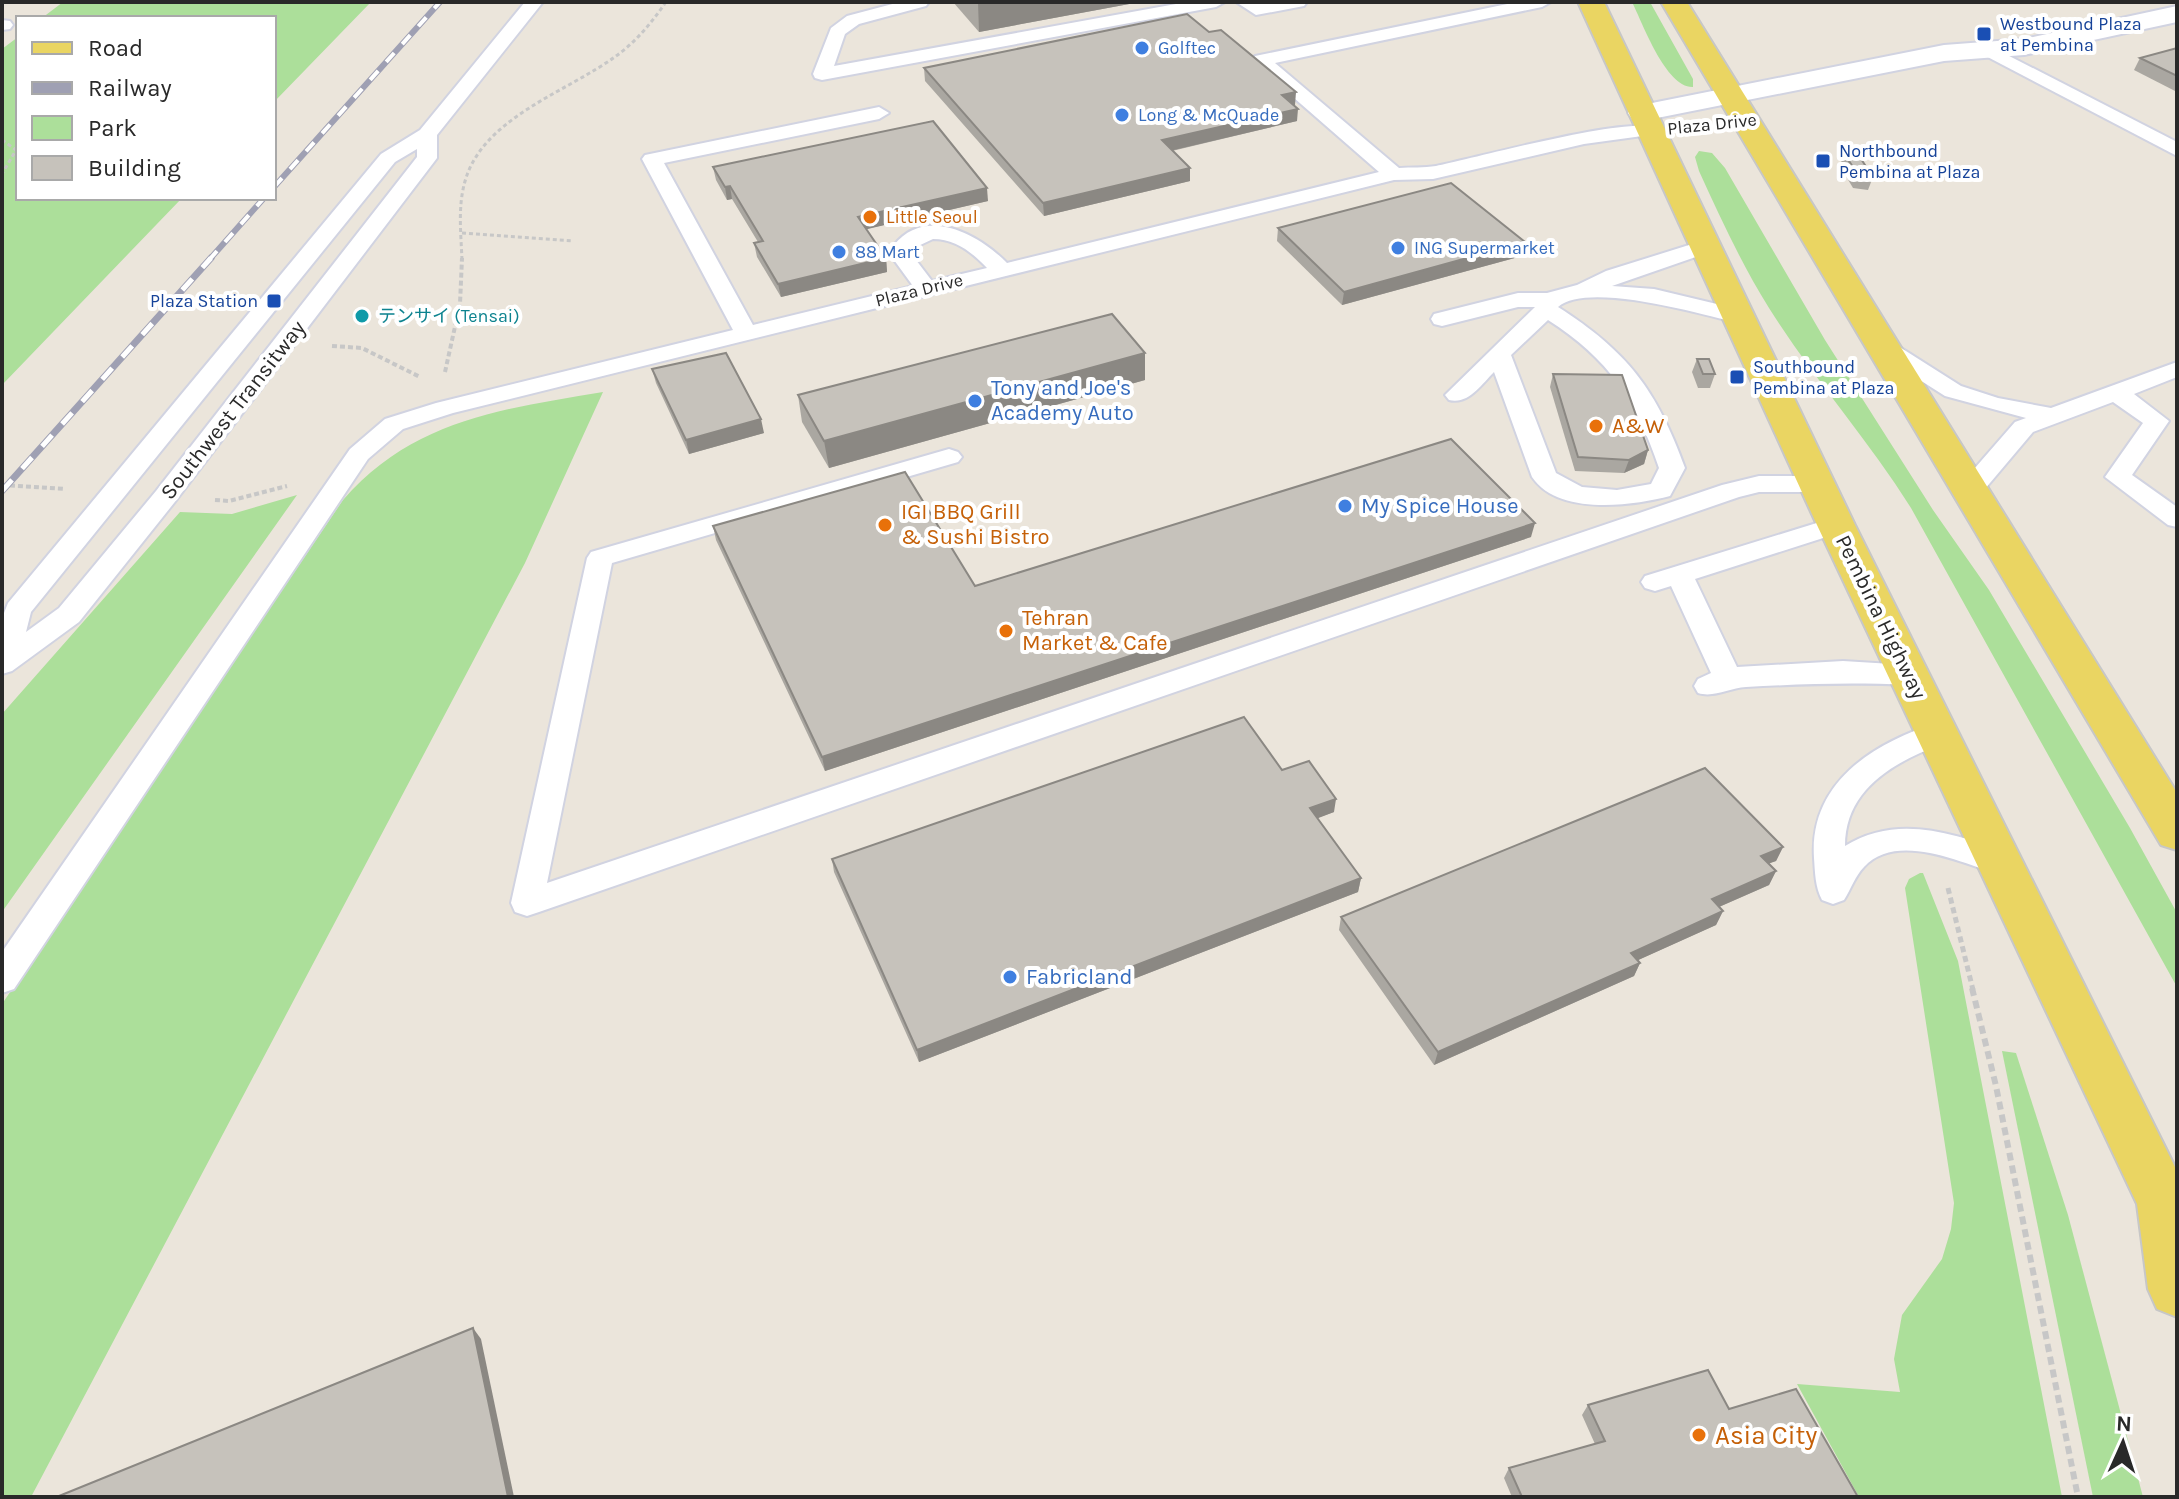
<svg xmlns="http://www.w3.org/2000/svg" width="2179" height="1499" font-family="Karla,'Noto Sans JP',sans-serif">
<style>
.green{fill:#acdf9a}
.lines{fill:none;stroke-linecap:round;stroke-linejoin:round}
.service-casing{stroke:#d1d3e1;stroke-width:4}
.minor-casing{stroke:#d1d3e1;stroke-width:4}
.primary-casing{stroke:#c7c7c7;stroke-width:4}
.path-far3{stroke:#c7c7c7;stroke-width:3;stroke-dasharray:4 3;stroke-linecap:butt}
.path-far2{stroke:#c7c7c7;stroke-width:4;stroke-dasharray:5 3;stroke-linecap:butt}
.path-far1{stroke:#c7c7c7;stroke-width:5;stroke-dasharray:6 4;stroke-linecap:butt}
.path{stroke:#c7c7c7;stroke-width:6;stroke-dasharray:8 5;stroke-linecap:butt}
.service{fill:#fff;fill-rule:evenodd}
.minor{fill:#fff;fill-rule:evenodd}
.primary{fill:#ead562;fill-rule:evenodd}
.rail-far1-casing{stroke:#9fa0b3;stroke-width:6}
.rail-casing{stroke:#9fa0b3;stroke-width:7}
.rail-far1{stroke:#fff;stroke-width:4;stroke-dasharray:12;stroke-linecap:butt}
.rail{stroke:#fff;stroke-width:5;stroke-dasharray:15;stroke-linecap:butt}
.wall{fill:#aaa7a1}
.shaded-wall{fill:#8b8883}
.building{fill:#c6c2bb;stroke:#8b8883;stroke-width:2}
.transit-dot{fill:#1a4fb4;stroke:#fff;stroke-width:3}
.shop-dot{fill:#3f7fe0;stroke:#fff;stroke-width:3}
.food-dot{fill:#e8710a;stroke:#fff;stroke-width:3}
.culture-dot{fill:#0f9aa8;stroke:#fff;stroke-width:3}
.labels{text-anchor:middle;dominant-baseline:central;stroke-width:8;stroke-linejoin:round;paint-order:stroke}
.far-transit-label{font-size:18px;fill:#164399;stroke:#fff;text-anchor:start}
.far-shop-label{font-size:18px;fill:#366cbe;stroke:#fff;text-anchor:start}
.far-street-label{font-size:18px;fill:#292929;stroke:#fff}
.far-food-label{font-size:18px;fill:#c56008;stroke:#fff;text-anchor:start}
.far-culture-label{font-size:18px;fill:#0d838f;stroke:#fff;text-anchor:start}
.shop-label{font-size:22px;fill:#366cbe;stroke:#fff;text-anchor:start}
.street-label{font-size:22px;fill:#292929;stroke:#fff}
.food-label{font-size:22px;fill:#c56008;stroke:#fff;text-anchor:start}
.near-food-label{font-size:26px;fill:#c56008;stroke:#fff;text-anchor:start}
</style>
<rect width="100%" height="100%" fill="#ebe5db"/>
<g class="green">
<polygon points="63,2 371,2 274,102 274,18 42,18"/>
<path d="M1632 2H1650L1693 79V87C1666 88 1643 24 1632 2Z"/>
<polygon points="18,37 18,198 182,198 2,385 2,49"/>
<path d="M1699 151 1712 153 1725 168 1825 340 1933 510 1989 590 2130 828 2177 913V987L1911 508C1867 438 1812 377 1769 308 1742 265 1720 217 1699 171L1695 157Z"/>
<path d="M603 392 525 563 31 1497H2V1004L343 500C414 419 503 409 603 392Z"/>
<polygon points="297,495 2,912 2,714 180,512 232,514"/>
<polygon points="1920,873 1923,873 1958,961 2062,1497 1859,1497 1797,1384 1900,1392 1894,1359 1902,1315 1942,1259 1951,1229 1954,1203 1905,888 1909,879"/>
<polygon points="2002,1051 2016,1053 2068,1215 2143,1497 2093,1497"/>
</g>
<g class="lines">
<defs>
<g id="service">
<path d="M525 2H543L437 135V158L434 162 174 503 79 622 12 671 2 674V618L8 603 381 154 420 130ZM417 149V157L156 491 59 608 26 632 31 612 395 162Z"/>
<polygon points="900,2 929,2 926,6 859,24 845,34 834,66 1187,2 1225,2 1216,7 822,80 815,78 813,74 831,28 847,16"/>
<polygon points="1236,2 1307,2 1304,6 1256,15"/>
<path d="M1517 2H1551L1542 7 1275 63 1399 168C1411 167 1424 168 1436 166 1469 160 1643 111 1660 130L1657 134 1584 144 1433 179 1394 180 453 413 403 429 368 459 14 989 2 993V952L350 449 385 419 436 403 733 330 642 159 645 155 879 107 889 113 879 119 664 163 753 325 913 286 894 260V245C926 205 980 235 1007 263L1379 172 1255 64 1252 60 1255 56ZM933 239C955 239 972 252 987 268L932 281 916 260V247Z"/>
<polygon points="2,20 10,21 13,25 10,29 2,30"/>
<polygon points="1986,44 2177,142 2177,156 1980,53 1977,49 1980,45"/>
<path d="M1705 240 1713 241 1716 246 1713 251 1612 286 1654 289 1746 311 1749 316 1746 321 1738 323C1701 314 1587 281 1558 307 1627 351 1657 390 1685 468L1670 496C1632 506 1558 516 1532 477L1494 372C1481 385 1468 405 1449 400L1445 395 1535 307H1518L1442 326 1434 324 1431 319 1434 314 1518 293H1547L1577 285 1606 271ZM1548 320C1609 359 1636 400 1659 468L1651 484 1617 490 1582 487 1556 473 1511 355Z"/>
<polygon points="1879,337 1887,339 1961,386 1998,398 2051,408 2177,362 2177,377 2134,394 2169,421 2132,475 2177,507 2177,527 2168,525 2105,477 2143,423 2113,402 2033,432 1979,496 1961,496 1957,490 1961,484 2015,422 2026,418 1945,396 1871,349 1867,344 1871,339"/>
<polygon points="949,449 958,452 962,457 958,462 612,563 547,883 1722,485 1759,476 1816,476 1825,478 1829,484 1825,490 1816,492 1759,492 1739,497 539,912 527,916 515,912 511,903 587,558 591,552"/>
<path d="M1836 517 1845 519 1849 525 1845 531 1695 579 1737 667 1843 661 1908 665 1918 668 1922 675 1918 682 1908 685C1853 682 1801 684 1746 687 1729 688 1714 698 1698 693L1694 686 1698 679 1711 673 1671 586 1655 591 1645 588 1641 582 1645 576Z"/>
<path d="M1937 723 1948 726 1952 734C1945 745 1932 748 1920 753 1880 771 1845 798 1845 846 1898 813 1953 834 2008 852L2013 861 2008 870 1997 874C1960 862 1896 832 1864 867 1855 876 1851 889 1844 900L1833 904 1822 900C1815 887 1815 872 1814 858 1809 783 1873 743 1937 723Z"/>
</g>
<polygon id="minor" points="2177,6 2177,22 2024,55 1944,61 1642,121 1632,119 1628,113 1632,107 1642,105 1944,45 2024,39"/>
<g id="primary">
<polygon points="1578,2 1604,2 1855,525 2177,1171 2177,1317 2157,1309 2148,1289 2137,1204 1817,525"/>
<polygon points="1661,2 1687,2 2177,793 2177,850 2161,845"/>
</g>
</defs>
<use href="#service" class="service-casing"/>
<use href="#minor" class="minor-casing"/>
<use href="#primary" class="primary-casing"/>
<g class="path-far3">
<polyline points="2,140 16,150 2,174"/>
<polyline points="462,233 573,241"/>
<path d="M462 260C461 235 458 209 464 185 480 118 566 93 616 56 636 42 652 22 666 2"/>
</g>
<g class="path-far2">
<polyline points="332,346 362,348 420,377"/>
<polyline points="445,372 460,304 462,258"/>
<polyline points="2,485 65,489"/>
<polyline points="215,500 229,501 287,486"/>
</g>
<polyline class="path-far1" points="1948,888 1973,990"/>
<polyline class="path" points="1972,988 1996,1086 2078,1497"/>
<use href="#service" class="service"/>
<use href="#minor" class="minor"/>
<use href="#primary" class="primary"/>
<defs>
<g id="rail-far1">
<polyline points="274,187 440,2"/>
<polyline points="209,260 264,198"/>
</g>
<polyline id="rail" points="2,491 211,258"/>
</defs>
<use href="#rail-far1" class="rail-far1-casing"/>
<use href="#rail" class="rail-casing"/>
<use href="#rail-far1" class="rail-far1"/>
<use href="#rail" class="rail"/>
</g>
<g class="wall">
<polygon points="953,2 1140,2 979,32"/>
<polygon points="2177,48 2177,92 2134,70 2140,58"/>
<polygon points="924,68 1295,105 1294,105 1297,121 1172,151 1190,168 1190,181 1044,216 925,81"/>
<polygon points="1844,153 1873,177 1868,190 1853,188 1840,166"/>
<polygon points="713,167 988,201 866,229 886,258 887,272 781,297 757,257 754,243 758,242 732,199 727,200 716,180"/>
<polygon points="1278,228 1522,256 1342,305 1277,241"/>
<polygon points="1697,359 1715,374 1710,388 1698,388 1692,372"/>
<polygon points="652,369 764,433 689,454 656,383"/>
<polygon points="1553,374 1648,450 1644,464 1624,473 1575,471 1550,387"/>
<polygon points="1145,380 829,468 802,422 798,395"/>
<polygon points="713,526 975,586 1531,537 825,771 716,540"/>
<polygon points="1282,770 1334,812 1317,818 1361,878 1358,892 919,1062 834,872 832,859"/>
<polygon points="1783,847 1776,861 1769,863 1776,871 1769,885 1719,907 1723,911 1716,925 1638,960 1640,963 1634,976 1434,1065 1339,930 1341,917"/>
<polygon points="1588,1405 1729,1409 1858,1497 1512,1497 1504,1478 1509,1468 1595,1444 1582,1415"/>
</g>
<g class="shaded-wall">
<polygon points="978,2 1140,2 979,32"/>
<polygon points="1296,92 1295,105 1281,108 1282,95"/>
<polygon points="1298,109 1297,121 1161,153 1162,140"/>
<polygon points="1190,168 1190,181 1044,216 1043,203"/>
<polygon points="730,186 732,199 727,200 725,187"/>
<polygon points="987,188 988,201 859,231 858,217"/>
<polygon points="1525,242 1522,256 1342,305 1344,292"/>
<polygon points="886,258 887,272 781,297 778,284"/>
<polygon points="1145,353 1145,380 829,468 824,441"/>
<polygon points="761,419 764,433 689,454 686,440"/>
<polygon points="1648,450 1644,464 1624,473 1629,460"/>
<polygon points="1535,523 1531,537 825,771 822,757"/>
<polygon points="1336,799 1334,812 1308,822 1310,808"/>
<polygon points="1783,847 1776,861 1754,869 1761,856"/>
<polygon points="1776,871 1769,885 1705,913 1712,899"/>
<polygon points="1361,878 1358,892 919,1062 917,1050"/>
<polygon points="1723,911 1716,925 1625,966 1631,953"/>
<polygon points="1640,963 1634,976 1434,1065 1438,1052"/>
<polygon points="473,1328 481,1339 514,1497 508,1497"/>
</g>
<g class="building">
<polygon points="1187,14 1209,32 1221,30 1296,92 1282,95 1298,109 1162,140 1190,168 1043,203 924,68"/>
<polygon points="2177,48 2177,76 2140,58"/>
<polygon points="933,121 987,188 858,217 886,258 778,284 754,243 763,241 730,186 725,187 713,167"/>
<polygon points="1844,153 1857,153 1873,177 1858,175"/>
<polygon points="1451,183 1525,242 1344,292 1278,228"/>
<polygon points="1112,314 1145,353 824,441 798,395"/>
<polygon points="726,353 761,419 686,440 652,369"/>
<polygon points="1697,359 1709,359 1715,374 1703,374"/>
<polygon points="1553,374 1622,375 1648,450 1629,460 1578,457"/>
<polygon points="1451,439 1535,523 822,757 713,526 905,472 975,586"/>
<polygon points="1244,717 1282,770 1309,761 1336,799 1310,808 1361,878 917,1050 832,859"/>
<polygon points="1705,768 1783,847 1761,856 1776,871 1712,899 1723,911 1631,953 1640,963 1438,1052 1341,917"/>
<polygon points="473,1328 508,1497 59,1497 59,1496"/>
<polygon points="1708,1370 1729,1409 1796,1389 1858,1497 1522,1497 1509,1468 1605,1441 1588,1405"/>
</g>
<g class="transit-dot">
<rect x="1976" y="26" width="16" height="16" rx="4"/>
<rect x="1815" y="153" width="16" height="16" rx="4"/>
<rect x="266" y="293" width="16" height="16" rx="4"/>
<rect x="1729" y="369" width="16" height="16" rx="4"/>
</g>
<g class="shop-dot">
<circle cx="1142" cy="48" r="8"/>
<circle cx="1122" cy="115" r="8"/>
<circle cx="1398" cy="248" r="8"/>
<circle cx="839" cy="252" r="8"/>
<circle cx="975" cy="401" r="8"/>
<circle cx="1345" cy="506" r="8"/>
<circle cx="1010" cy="977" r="8"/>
</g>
<g class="food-dot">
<circle cx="870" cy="217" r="8"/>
<circle cx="1596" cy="426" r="8"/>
<circle cx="885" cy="525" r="8"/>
<circle cx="1006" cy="631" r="8"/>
<circle cx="1699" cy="1435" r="8"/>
</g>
<circle class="culture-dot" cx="362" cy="316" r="8"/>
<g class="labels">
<g class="far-transit-label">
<text x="2000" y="24">Westbound Plaza<tspan x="2000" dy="21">at Pembina</tspan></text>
<text x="1839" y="151">Northbound<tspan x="1839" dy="21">Pembina at Plaza</tspan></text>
<text x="258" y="301" text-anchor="end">Plaza Station</text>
<text x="1753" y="367">Southbound<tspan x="1753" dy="21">Pembina at Plaza</tspan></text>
</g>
<g class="far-shop-label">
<text x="1158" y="48">Golftec</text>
<text x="1138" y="115">Long &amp; McQuade</text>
<text x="1414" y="248">ING Supermarket</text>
<text x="855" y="252">88 Mart</text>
</g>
<g class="far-street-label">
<text transform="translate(1712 124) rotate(-6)">Plaza Drive</text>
<text transform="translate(919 290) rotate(-14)">Plaza Drive</text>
</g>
<g class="far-food-label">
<text x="886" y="217">Little Seoul</text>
</g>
<g class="far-culture-label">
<text x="378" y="316">テンサイ (Tensai)</text>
</g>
<g class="shop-label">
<text x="991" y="388">Tony and Joe's<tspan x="991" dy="25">Academy Auto</tspan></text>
<text x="1361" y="506">My Spice House</text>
<text x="1026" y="977">Fabricland</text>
</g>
<g class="street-label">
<text transform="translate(233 410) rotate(-52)">Southwest Transitway</text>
<text transform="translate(1881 617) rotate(64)">Pembina Highway</text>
</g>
<g class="food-label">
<text x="1612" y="426">A&amp;W</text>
<text x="901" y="512">IGI BBQ Grill<tspan x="901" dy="25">&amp; Sushi Bistro</tspan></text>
<text x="1022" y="618">Tehran<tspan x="1022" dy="25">Market &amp; Cafe</tspan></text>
</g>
<g class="near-food-label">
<text x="1715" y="1435">Asia City</text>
</g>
</g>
<rect width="2179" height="1499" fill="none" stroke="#292929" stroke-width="8"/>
<rect x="16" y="16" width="260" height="184" fill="#ffffff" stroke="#a9a9a9" stroke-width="2"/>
<rect x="32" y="42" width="40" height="12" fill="#ead562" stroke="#a9a9a9" stroke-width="2"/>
<text x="88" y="56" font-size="24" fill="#292929">Road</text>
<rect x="32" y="82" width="40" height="12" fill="#9fa0b3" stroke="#a9a9a9" stroke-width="2"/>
<text x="88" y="96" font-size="24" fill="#292929">Railway</text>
<rect x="32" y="116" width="40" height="24" fill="#acdf9a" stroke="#a9a9a9" stroke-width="2"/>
<text x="88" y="136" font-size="24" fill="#292929">Park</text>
<rect x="32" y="156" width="40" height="24" fill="#c6c2bb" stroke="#a9a9a9" stroke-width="2"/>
<text x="88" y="176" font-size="24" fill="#292929">Building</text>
<g transform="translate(2123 1443) rotate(3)" stroke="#ffffff" stroke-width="6" paint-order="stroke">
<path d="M0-6L14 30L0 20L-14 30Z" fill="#292929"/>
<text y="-12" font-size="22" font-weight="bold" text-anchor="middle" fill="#292929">N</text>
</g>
</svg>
